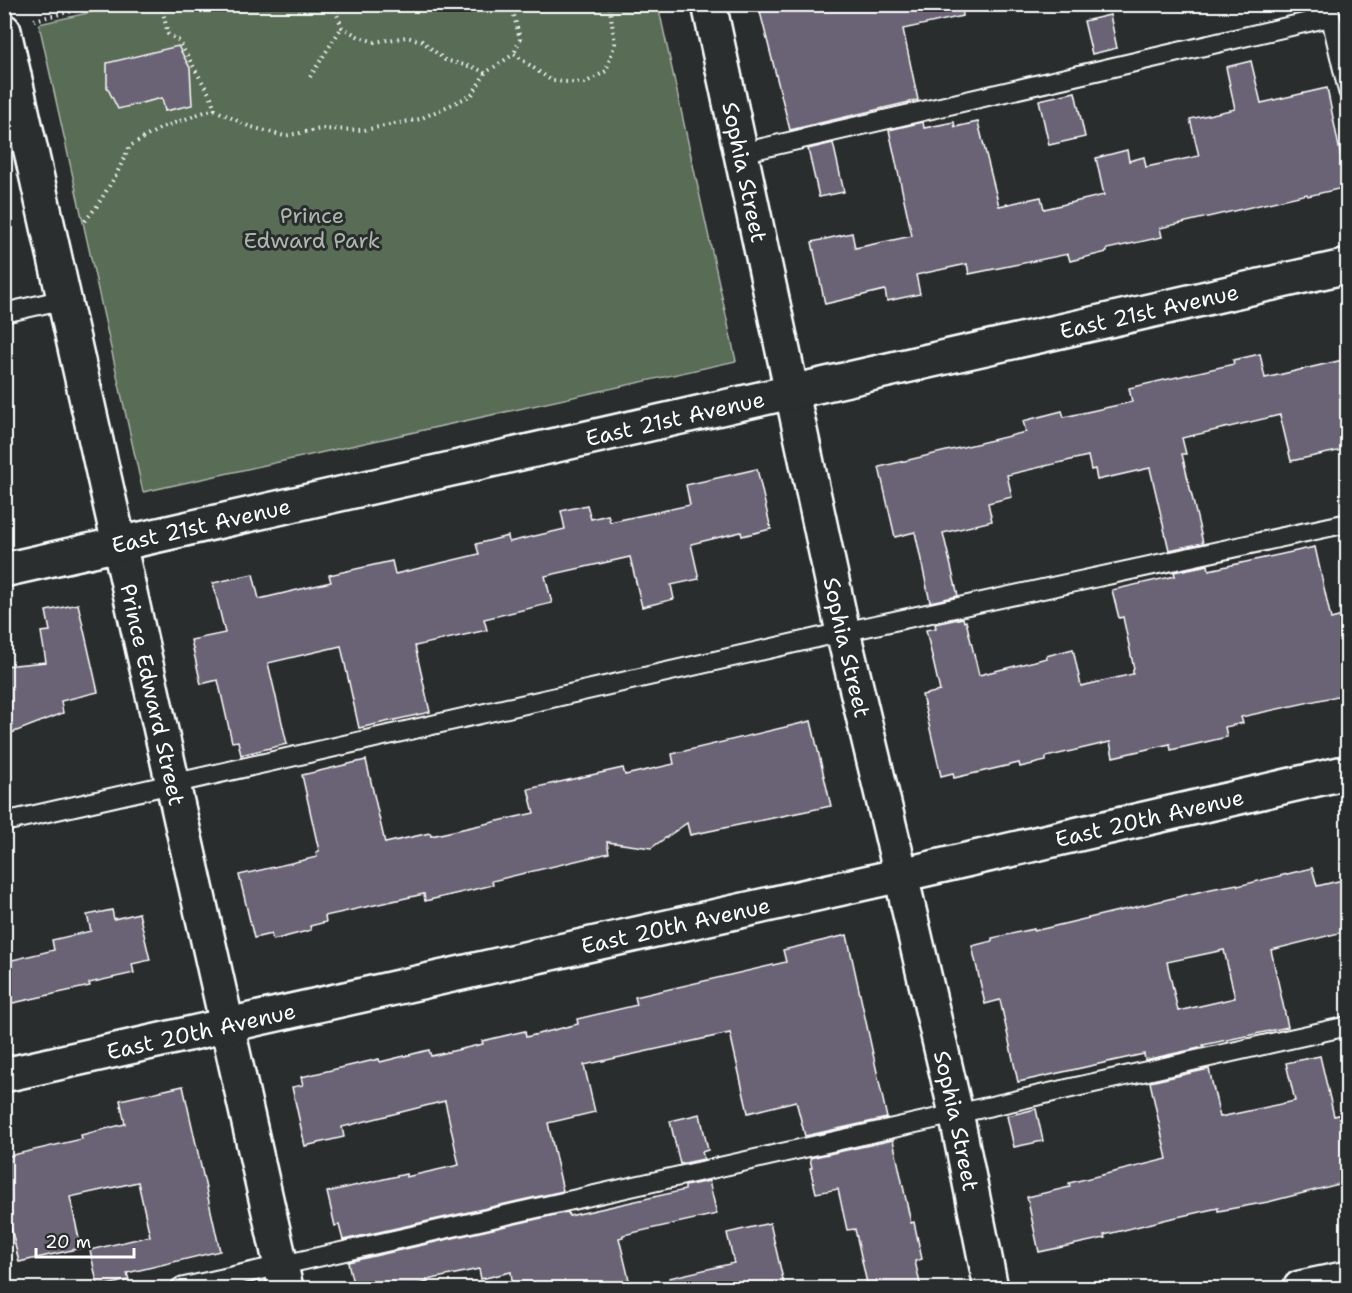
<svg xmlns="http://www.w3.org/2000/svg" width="1352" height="1293" font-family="'Shantell Sans',sans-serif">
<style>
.green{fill:#586c57;stroke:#acb6ab;stroke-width:1.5}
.building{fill:#6b6475;stroke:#fff;stroke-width:1.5;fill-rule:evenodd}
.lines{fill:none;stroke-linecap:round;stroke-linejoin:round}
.lane-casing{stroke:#fff;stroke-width:22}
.street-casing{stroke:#fff;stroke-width:38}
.path{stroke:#fff;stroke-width:4;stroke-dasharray:1.5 4.5;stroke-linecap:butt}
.lane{stroke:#2a2d2e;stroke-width:18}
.street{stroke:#2a2d2e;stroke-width:33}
.labels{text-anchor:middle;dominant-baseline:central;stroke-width:6;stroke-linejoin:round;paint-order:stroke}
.street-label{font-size:22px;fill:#fff;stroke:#2a2d2e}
.park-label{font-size:22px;fill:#acb6ab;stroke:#2a2d2e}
</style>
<rect width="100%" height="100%" fill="#2a2d2e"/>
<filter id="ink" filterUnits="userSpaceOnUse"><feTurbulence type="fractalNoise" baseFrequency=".0167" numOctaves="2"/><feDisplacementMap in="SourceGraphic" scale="12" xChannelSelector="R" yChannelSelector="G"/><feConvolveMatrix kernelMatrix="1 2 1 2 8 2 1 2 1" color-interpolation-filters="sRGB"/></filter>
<g filter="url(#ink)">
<polygon class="green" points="127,4 658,5 736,361 143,492 39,24"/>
<g class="building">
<polygon points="758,4 962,4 963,16 903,29 918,100 790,130"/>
<polygon points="1110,15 1117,48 1092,54 1084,21"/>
<polygon points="178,46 190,68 192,105 165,111 162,98 118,109 107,87 107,63"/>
<polygon points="1251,61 1261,103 1327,88 1347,187 1308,196 1307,194 1160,228 1162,237 1107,249 1107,252 1070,261 1068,254 969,274 967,264 916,275 920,294 887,301 885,290 825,304 812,242 852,233 855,248 912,236 889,130 923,122 924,128 954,122 955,127 978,122 999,206 1041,197 1044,209 1104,195 1096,158 1127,150 1129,161 1144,157 1146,167 1199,156 1190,119 1235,109 1226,67"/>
<polygon points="1075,92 1085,137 1049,145 1039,100"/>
<polygon points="833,143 844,192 819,197 808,149"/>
<polygon points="1260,354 1265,378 1347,359 1347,449 1291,461 1280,415 1182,438 1186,454 1182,454 1203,543 1169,550 1150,468 1097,480 1095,469 1091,470 1088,456 1007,475 1012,497 988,503 992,521 943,533 958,596 930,602 915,532 895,537 879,467 1026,432 1023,421 1062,411 1064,417 1132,402 1129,388 1234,364 1233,360"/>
<polygon points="757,469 771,529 742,536 741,532 691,544 699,579 671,585 674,599 642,607 630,557 545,576 552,603 484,619 487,630 415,646 430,712 359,728 341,646 268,663 287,744 241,755 238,741 232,742 218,680 201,684 191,640 225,633 213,583 253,574 259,599 331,582 329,575 392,561 395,574 479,554 476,544 508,536 509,542 565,529 561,511 587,505 591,519 608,515 610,522 690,505 686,485"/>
<polygon points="1315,547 1331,619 1342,616 1347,638 1347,694 1241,717 1243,723 1225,727 1227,737 1171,750 1170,744 1113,757 1110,742 1046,757 1046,761 1020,767 1019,763 954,778 953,773 941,776 922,695 940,691 926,630 936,628 935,624 963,618 964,622 966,621 979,675 1047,658 1046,656 1073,649 1081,686 1133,674 1133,670 1134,669 1123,617 1119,618 1112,590 1175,576 1174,572 1208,565 1209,570"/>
<polygon points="78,604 98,692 61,701 63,713 4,736 4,666 46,662 41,632 50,631 46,611"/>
<polygon points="811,721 831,806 690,835 687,823 651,848 607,842 609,853 492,881 493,885 425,901 424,894 325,916 326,922 310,926 311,930 273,940 271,934 254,938 239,875 317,857 316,852 319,851 302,775 366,760 385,843 430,833 431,836 534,813 528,789 623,768 625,775 674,764 672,754"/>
<path d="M1312 868 1317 886 1347 879V931L1271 950 1288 1027 1203 1045 1204 1047 1145 1060 1144 1054 1018 1082 1000 1000 985 1004 972 946 992 941V938L1034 929V931L1211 889 1237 884 1238 886ZM1224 950 1235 998 1178 1011 1167 962Z"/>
<polygon points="112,910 114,919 139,913 150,960 132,964 134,973 89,983 90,986 4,1005 4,962 54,950 52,940 91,931 87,915"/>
<polygon points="847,935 887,1118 805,1136 796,1101 748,1113 730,1033 648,1051 584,1065 595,1112 548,1123 563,1191 343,1240 339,1225 335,1226 327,1192 406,1174 406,1177 459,1165 445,1101 342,1127 344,1137 305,1146 292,1087 303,1085 301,1077 379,1059 380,1062 429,1050 431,1056 483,1044 482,1041 525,1031 526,1037 578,1024 577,1019 637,1005 635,997 786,962 783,950"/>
<polygon points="1320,1056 1334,1116 1347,1113 1347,1182 1268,1202 1218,1211 1218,1208 1168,1219 1104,1235 1105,1238 1039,1252 1027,1197 1070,1187 1069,1183 1167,1159 1150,1082 1209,1069 1220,1117 1295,1101 1286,1063"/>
<polygon points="183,1086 220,1251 127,1273 129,1280 98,1287 90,1250 150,1236 138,1182 70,1197 81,1248 19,1262 4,1197 4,1157 82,1139 81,1135 125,1124 120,1100"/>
<polygon points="1036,1109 1043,1141 1014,1147 1007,1116"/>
<polygon points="700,1114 708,1150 702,1152 704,1159 680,1164 670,1121"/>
<polygon points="893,1140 911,1223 914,1222 922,1259 915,1261 921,1288 868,1288 855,1229 847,1230 838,1189 816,1193 810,1168 812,1168 810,1158"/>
<polygon points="709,1181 717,1214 623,1235 623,1237 619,1238 631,1288 513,1288 511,1272 481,1279 479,1269 427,1280 428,1282 402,1288 354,1288 348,1262 568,1212 569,1216 685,1190 685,1186"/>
<polygon points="770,1223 785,1288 671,1288 669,1278 734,1263 727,1233"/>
</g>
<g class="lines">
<defs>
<g id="lane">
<polyline points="1328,5 1348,91"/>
<polyline points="741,153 1330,17"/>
<polyline points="4,313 65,299"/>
<polyline points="4,822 843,632 1348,523"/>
<polyline points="180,1288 1348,1026"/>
</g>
<g id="street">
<path id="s1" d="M709 4 843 632 893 841 956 1113 991 1288"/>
<path id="s2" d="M4 31 286 1288"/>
<path id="s3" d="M4 570 1348 266"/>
<path id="s4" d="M4 1075 901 875 1348 772"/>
<polyline points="1300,1288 1348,1278"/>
</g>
</defs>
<use href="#lane" class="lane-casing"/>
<use href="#street" class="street-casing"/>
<g class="path">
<polyline points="161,4 168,34 178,40 211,97 215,110"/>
<polyline points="333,4 342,27 359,37 375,42 407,37 422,41 445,60 476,68 485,73"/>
<polyline points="511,4 520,39 514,54"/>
<polyline points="34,20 103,4"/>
<polyline points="310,77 342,27"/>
<polyline points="85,221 97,206 116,175 130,146 161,128 207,111 215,110 248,126 284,136 321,129 364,130 420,119 472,95 485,73 514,54 552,81 585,83 606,71 615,43 609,4"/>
</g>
<use href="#lane" class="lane"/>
<use href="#street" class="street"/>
</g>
</g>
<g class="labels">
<g class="street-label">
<text stroke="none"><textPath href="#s1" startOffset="172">Sophia Street</textPath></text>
<text stroke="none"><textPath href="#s3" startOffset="1174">East 21st Avenue</textPath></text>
<text stroke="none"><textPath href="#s3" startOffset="688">East 21st Avenue</textPath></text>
<text stroke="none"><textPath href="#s3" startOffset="202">East 21st Avenue</textPath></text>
<text stroke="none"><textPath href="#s1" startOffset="658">Sophia Street</textPath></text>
<text stroke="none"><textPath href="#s2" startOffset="680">Prince Edward Street</textPath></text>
<text stroke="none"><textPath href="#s4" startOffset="1174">East 20th Avenue</textPath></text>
<text stroke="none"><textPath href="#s4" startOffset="688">East 20th Avenue</textPath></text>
<text stroke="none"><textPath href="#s4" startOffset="202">East 20th Avenue</textPath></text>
<text stroke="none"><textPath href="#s1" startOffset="1144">Sophia Street</textPath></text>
</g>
<g class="park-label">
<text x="312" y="215">Prince<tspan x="312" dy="25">Edward Park</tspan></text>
</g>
</g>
<rect width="1352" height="1293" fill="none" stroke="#2a2d2e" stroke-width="24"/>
<rect x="12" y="12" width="1328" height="1269" fill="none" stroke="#fff" stroke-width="2" filter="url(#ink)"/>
<path d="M36 1248v9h98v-9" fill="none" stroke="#ffffff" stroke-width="3"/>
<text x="45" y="1248" font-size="18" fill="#ffffff" stroke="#2a2d2e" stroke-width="4.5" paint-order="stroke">20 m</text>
</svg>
